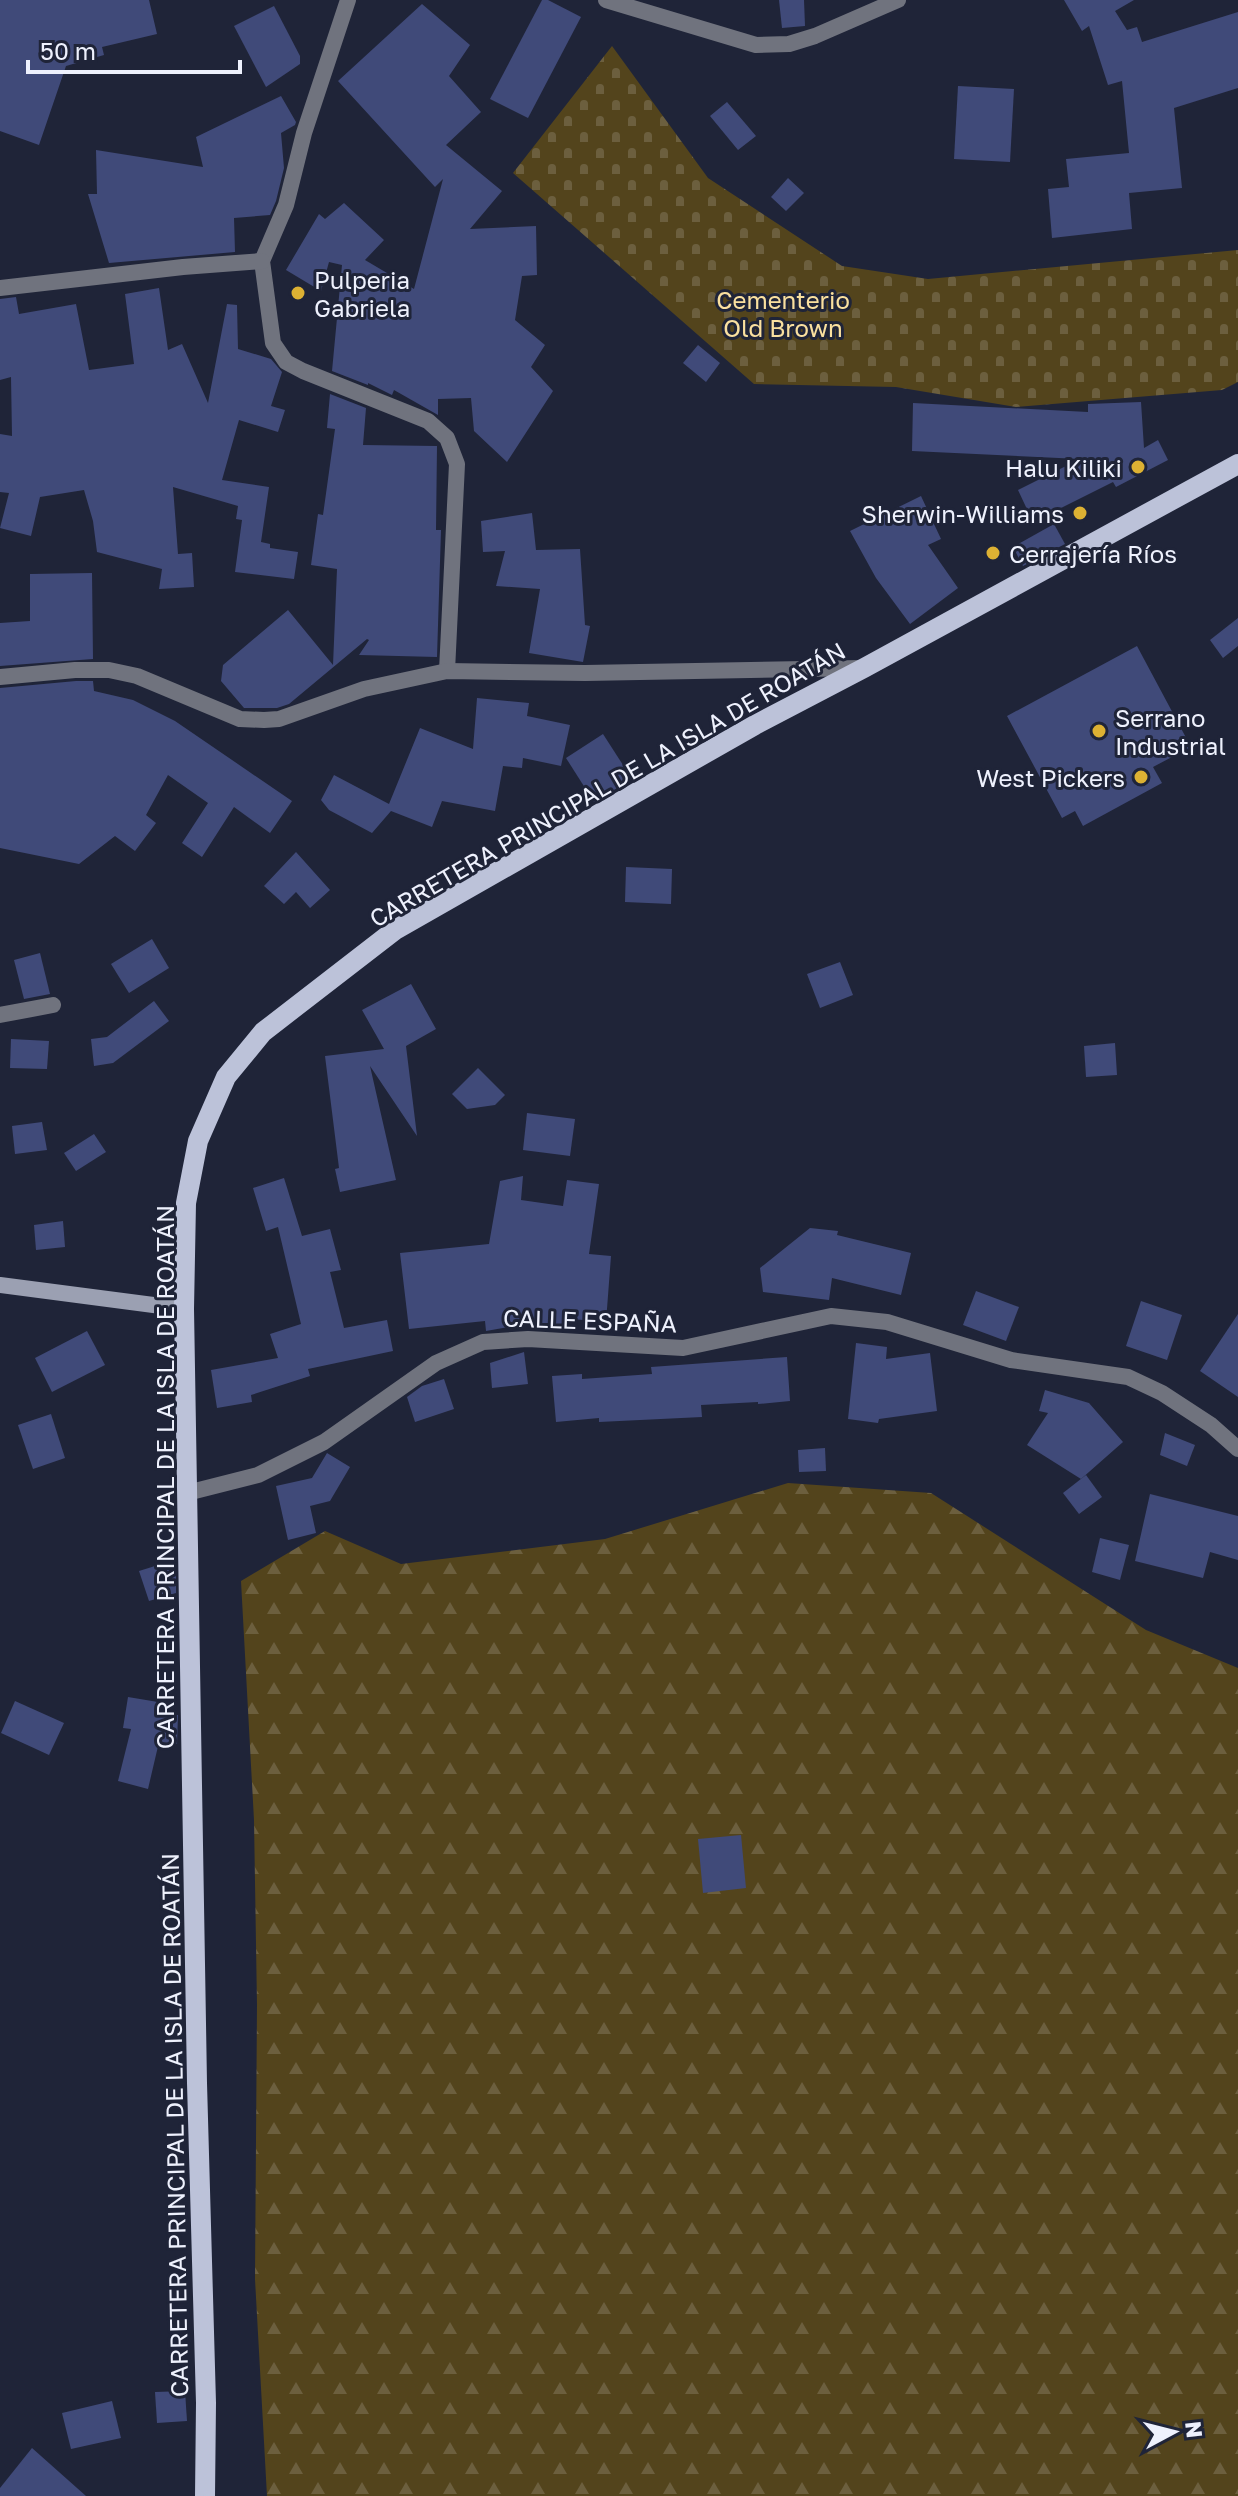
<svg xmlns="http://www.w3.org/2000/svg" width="1238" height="2496" font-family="'Golos Text',sans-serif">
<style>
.forest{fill:url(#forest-firs)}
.cemetery{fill:url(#cemetery-stones)}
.building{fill:#404a79}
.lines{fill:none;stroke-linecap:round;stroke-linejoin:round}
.street{stroke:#70737e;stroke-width:16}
.secondary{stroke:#9ba0b2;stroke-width:16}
.primary{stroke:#bcc2d9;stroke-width:20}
.poi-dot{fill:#ddb133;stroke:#1f2438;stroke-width:3}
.labels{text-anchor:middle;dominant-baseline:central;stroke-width:6;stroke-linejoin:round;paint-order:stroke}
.poi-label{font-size:24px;fill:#eef1fd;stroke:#1f2438;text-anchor:start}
.park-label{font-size:24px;fill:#fae09f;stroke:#1f2438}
.street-label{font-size:24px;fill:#eef1fd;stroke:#1f2438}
</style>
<defs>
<pattern id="forest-firs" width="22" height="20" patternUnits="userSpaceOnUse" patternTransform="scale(2)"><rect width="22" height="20" fill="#53441c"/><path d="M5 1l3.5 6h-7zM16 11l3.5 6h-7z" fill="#6c5f3e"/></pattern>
<pattern id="cemetery-stones" width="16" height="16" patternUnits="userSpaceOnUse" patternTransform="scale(2)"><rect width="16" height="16" fill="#53441c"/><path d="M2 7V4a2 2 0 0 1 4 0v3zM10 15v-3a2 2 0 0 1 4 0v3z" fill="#6c5f3e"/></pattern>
</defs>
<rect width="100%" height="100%" fill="#1f2438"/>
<polygon class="forest" points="788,1483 931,1493 1146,1630 1238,1668 1238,2496 267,2496 255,2279 257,2005 254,1820 241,1581 325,1531 401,1564 605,1539"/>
<polygon class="cemetery" points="612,46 708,178 842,266 928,279 1238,250 1238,382 1222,390 1016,407 896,387 754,384 513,173"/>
<g class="building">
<polygon points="0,0 149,0 157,34 102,47 104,55 66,66 39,145 0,131"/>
<polygon points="542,0 548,0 581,17 528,118 490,99"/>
<polygon points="779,0 804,0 805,26 782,28"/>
<polygon points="1064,0 1134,0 1115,11 1127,30 1137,27 1142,42 1238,12 1238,88 1174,108 1182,188 1129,193 1132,229 1052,238 1048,189 1069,187 1066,159 1129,153 1122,81 1108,85 1089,26 1082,31"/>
<polygon points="422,4 470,45 449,76 481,112 446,145 502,191 470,229 536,226 537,275 522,276 515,320 545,345 531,367 553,391 507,462 474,431 471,398 438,399 438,415 394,390 392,395 368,383 368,385 332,371 342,265 329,262 321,291 286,270 319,214 325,219 344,203 384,240 365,260 414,289 443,179 435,187 338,81"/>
<polygon points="274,6 300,56 300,64 266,87 234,26"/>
<polygon points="958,86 1014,89 1010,162 954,159"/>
<polygon points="281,96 296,122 295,125 281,133 284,168 276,201 270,215 234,218 235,252 109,263 88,194 97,194 96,150 203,167 196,137"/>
<polygon points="727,102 756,136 738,150 710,116"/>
<polygon points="788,178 804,193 786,211 771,197"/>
<polygon points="159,288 168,350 182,344 208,403 227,304 237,305 238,349 271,359 282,372 271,406 285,410 278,432 239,420 222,480 269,487 261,542 270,544 270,548 298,552 294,579 235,572 242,520 236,519 238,506 173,487 178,554 192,553 194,587 159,589 162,569 97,552 93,521 84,490 40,497 31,536 0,528 9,493 0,492 0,434 12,436 11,377 0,380 0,299 16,297 19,314 76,304 89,370 134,364 125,294"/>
<polygon points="698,345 720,363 706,382 683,363"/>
<polygon points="330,394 366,408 363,445 437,446 436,530 441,530 437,657 359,655 369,640 367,639 289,704 277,708 244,708 221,681 223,665 288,610 333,665 337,569 311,565 318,514 323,515 335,429 327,428"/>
<polygon points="1141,402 1144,448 1158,440 1168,460 1116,487 1113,482 1033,522 1018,490 1080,459 912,451 913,403 1088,412 1088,404"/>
<polygon points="921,496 941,539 928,545 958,588 910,624 876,578 850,531"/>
<polygon points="532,513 536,550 580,549 585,625 590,626 583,662 529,653 540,589 496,586 505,551 483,552 481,521"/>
<polygon points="1054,524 1065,544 1023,566 1013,547"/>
<polygon points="92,573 93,659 0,666 0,623 30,621 30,574"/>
<polygon points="1238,618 1238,646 1223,658 1210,640"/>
<polygon points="1137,646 1191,747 1153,767 1162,783 1083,826 1075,811 1062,818 1007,716"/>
<polygon points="76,681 93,681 94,691 133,700 175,721 292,801 270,833 234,807 202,857 182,843 208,803 168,775 146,815 156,823 135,851 115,836 79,864 0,848 0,688"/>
<polygon points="477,698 529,703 527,716 570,725 561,766 523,758 522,768 503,766 495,811 442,801 432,827 391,811 372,833 329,810 321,800 334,775 389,804 420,728 473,749"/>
<polygon points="603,734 632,779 594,802 566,758"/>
<polygon points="296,852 330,890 310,908 296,892 284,904 264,886"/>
<polygon points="626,867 672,869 671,904 625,902"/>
<polygon points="152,939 169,968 129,993 111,964"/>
<polygon points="40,953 50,994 24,999 14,960"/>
<polygon points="840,962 853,995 820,1008 807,974"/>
<polygon points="411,984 436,1029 406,1046 417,1136 370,1066 396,1180 340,1192 335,1169 339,1168 325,1056 384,1049 362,1010"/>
<polygon points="154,1001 169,1021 113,1063 94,1066 91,1039 107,1037"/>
<polygon points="11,1039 49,1041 47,1069 10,1068"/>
<polygon points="1115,1043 1117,1075 1086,1077 1084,1046"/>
<polygon points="478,1068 505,1095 495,1105 467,1109 452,1094"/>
<polygon points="527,1113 575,1119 570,1156 523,1150"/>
<polygon points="42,1122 47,1150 15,1154 12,1126"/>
<polygon points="94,1134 106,1152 76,1171 64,1153"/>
<polygon points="523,1176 521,1200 563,1206 567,1180 599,1184 589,1254 611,1256 606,1322 572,1319 572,1325 538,1324 538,1322 486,1331 485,1321 409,1329 400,1253 489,1244 500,1181"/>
<polygon points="284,1178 302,1236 330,1229 341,1270 330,1272 344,1328 387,1320 393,1351 308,1369 310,1376 251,1395 252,1402 217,1408 211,1370 278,1358 270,1334 301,1324 278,1227 266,1231 253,1188"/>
<polygon points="63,1221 65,1247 36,1250 34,1225"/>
<polygon points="810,1228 838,1231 837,1235 911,1253 901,1295 832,1278 829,1300 763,1292 760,1268"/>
<polygon points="976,1291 1019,1307 1006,1341 963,1325"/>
<polygon points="1141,1301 1182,1315 1167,1360 1126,1346"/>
<polygon points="1238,1314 1238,1397 1200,1371"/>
<polygon points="87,1331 105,1365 52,1392 35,1358"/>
<polygon points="856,1343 887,1347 886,1359 930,1353 937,1411 879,1419 878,1423 848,1419"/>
<polygon points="524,1352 528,1384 492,1388 490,1363"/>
<polygon points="787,1357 790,1401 758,1404 758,1402 701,1405 702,1417 599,1422 599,1418 556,1422 552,1376 582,1374 582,1379 652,1374 651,1367"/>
<polygon points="444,1379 454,1409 415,1422 407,1397 422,1386"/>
<polygon points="1045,1390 1089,1403 1123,1442 1081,1479 1027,1445 1048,1413 1039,1411"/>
<polygon points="51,1414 65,1458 33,1469 18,1425"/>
<polygon points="1165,1433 1195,1445 1187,1466 1160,1455"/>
<polygon points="825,1448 826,1471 799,1472 798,1450"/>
<polygon points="327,1453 350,1467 330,1501 310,1506 316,1533 288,1540 276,1486 312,1478"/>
<polygon points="1086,1475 1102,1497 1079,1514 1063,1493"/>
<polygon points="1150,1494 1238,1516 1238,1560 1210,1552 1203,1578 1135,1561"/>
<polygon points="1100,1538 1129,1545 1120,1580 1092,1572"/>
<polygon points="171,1561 176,1577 176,1593 149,1601 139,1571"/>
<polygon points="128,1697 158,1702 156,1713 178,1715 177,1744 159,1742 148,1789 118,1781 131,1729 123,1728"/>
<polygon points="15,1701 64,1723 49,1755 1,1733"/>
<polygon points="741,1835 746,1888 703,1893 698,1839"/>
<polygon points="185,2391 187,2421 157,2423 155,2392"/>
<polygon points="112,2401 121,2438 71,2449 62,2413"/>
<polygon points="32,2448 86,2496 0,2496 0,2488"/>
</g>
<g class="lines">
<g class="street">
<polyline points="348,0 304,133 286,205 262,261 273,343 286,362 303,371 428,421 447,438 457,464 447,671"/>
<polyline points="606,0 756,45 789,44 815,36 898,0"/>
<polyline points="0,288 183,267 262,261"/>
<polyline points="0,677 75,670 109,670 137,676 240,719 264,720 279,719 364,689 447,671 585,673 862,668"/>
<polyline points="0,1015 53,1005"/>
<polyline points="187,1493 258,1475 324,1442 436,1363 483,1342 528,1339 683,1348 831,1316 887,1322 1011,1360 1128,1377 1162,1393 1211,1425 1238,1449"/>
</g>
<polyline class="secondary" points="0,1285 184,1309"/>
<polyline class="primary" points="205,2496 206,2403 197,2083 184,1309 186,1203 198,1141 226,1077 263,1032 395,930 755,725 864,668 1238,464"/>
</g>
<g class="poi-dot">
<circle cx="298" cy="293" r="8"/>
<circle cx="1138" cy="467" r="8"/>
<circle cx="1080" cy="513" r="8"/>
<circle cx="993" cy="553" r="8"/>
<circle cx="1099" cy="731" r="8"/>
<circle cx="1141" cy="777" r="8"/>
</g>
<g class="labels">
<g class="poi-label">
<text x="314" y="279">Pulperia<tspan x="314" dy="28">Gabriela</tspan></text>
<text x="1122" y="467" text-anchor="end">Halu Kiliki</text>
<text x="1064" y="513" text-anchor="end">Sherwin-Williams</text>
<text x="1009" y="553">Cerrajería Ríos</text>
<text x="1115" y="717">Serrano<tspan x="1115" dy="28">Industrial</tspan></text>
<text x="1125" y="777" text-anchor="end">West Pickers</text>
</g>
<g class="park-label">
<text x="783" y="299">Cementerio<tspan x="783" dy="28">Old Brown</tspan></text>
</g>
<g class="street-label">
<text transform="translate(607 784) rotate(-30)">CARRETERA PRINCIPAL DE LA ISLA DE ROATÁN</text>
<text transform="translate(590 1320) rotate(2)">CALLE ESPAÑA</text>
<text transform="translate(164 1477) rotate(-90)">CARRETERA PRINCIPAL DE LA ISLA DE ROATÁN</text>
<text transform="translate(174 2125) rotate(-91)">CARRETERA PRINCIPAL DE LA ISLA DE ROATÁN</text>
</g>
</g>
<g transform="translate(1174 2432) rotate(83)" stroke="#1f2438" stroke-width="6" paint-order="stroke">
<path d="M0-6L14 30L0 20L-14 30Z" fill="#eef1fd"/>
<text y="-12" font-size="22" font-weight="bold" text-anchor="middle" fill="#eef1fd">N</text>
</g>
<path d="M28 60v12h212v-12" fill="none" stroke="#eef1fd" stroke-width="4"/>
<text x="40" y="60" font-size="24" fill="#eef1fd" stroke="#1f2438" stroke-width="6" paint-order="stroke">50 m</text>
</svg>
